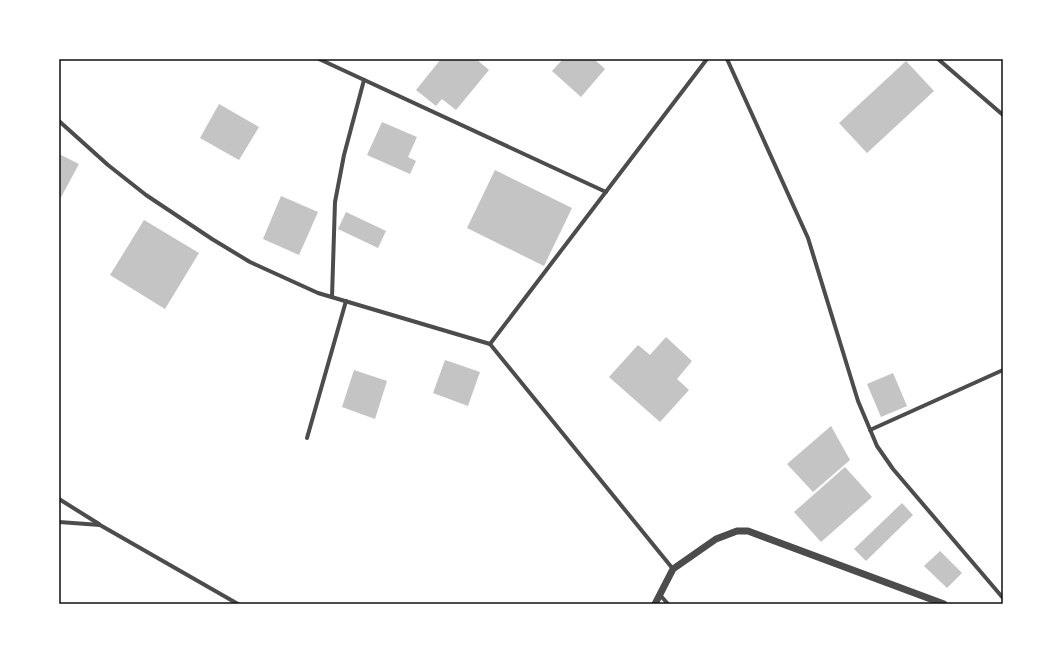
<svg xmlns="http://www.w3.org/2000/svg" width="1062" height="663" font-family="Jost,sans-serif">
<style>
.building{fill:#c4c4c4}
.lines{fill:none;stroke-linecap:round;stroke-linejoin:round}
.minor{stroke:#4c4c4c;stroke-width:4}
.tertiary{stroke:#4c4c4c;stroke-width:7}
.neatline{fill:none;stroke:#111;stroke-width:1.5}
</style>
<rect width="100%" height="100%" fill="#fff"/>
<g class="building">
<polygon points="441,59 476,59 489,70 456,110 442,99 436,106 416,90"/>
<polygon points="563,59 594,59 605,69 581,97 552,71"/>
<polygon points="906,61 934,91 867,153 839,123"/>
<polygon points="219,104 259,127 239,160 200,138"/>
<polygon points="382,122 417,137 408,157 416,161 410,174 367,155"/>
<polygon points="59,154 79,164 59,201"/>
<polygon points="495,170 572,208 544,266 467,228"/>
<polygon points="281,196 318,212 299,255 263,239"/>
<polygon points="346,212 386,231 378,248 338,229"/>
<polygon points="144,220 199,253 165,309 110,275"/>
<polygon points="666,337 692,361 677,379 689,390 660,422 609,377 638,345 650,355"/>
<polygon points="445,360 480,372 468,406 433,393"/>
<polygon points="354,370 387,381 375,419 342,407"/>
<polygon points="893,373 907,406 881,417 867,384"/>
<polygon points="831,426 850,460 813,492 787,464"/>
<polygon points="845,467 872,497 821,542 794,512"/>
<polygon points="902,503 913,515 866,561 854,549"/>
<polygon points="940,551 962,573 947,588 924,566"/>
</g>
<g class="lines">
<g class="minor">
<polyline points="319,59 606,192"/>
<polyline points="727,59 808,238 858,401 877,446 893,469 1003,598"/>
<polyline points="938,59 1003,115"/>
<polyline points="59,121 108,165 146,195 212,239 250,262 318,293 490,344"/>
<polyline points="332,297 335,202 344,155 364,80"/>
<polyline points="870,430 1003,370"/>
<polyline points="307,438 346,301"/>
<polyline points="59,499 99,524"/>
<polyline points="59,522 100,525 238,604"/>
<polyline points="673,569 490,344 707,59"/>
<polyline points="660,595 668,604"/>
</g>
<polyline class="tertiary" points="655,604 673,569 716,539 737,531 748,531 944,604"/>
</g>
<rect width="1062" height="663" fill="none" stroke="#ffffff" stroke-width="120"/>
<rect x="60" y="60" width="942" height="543" class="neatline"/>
</svg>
